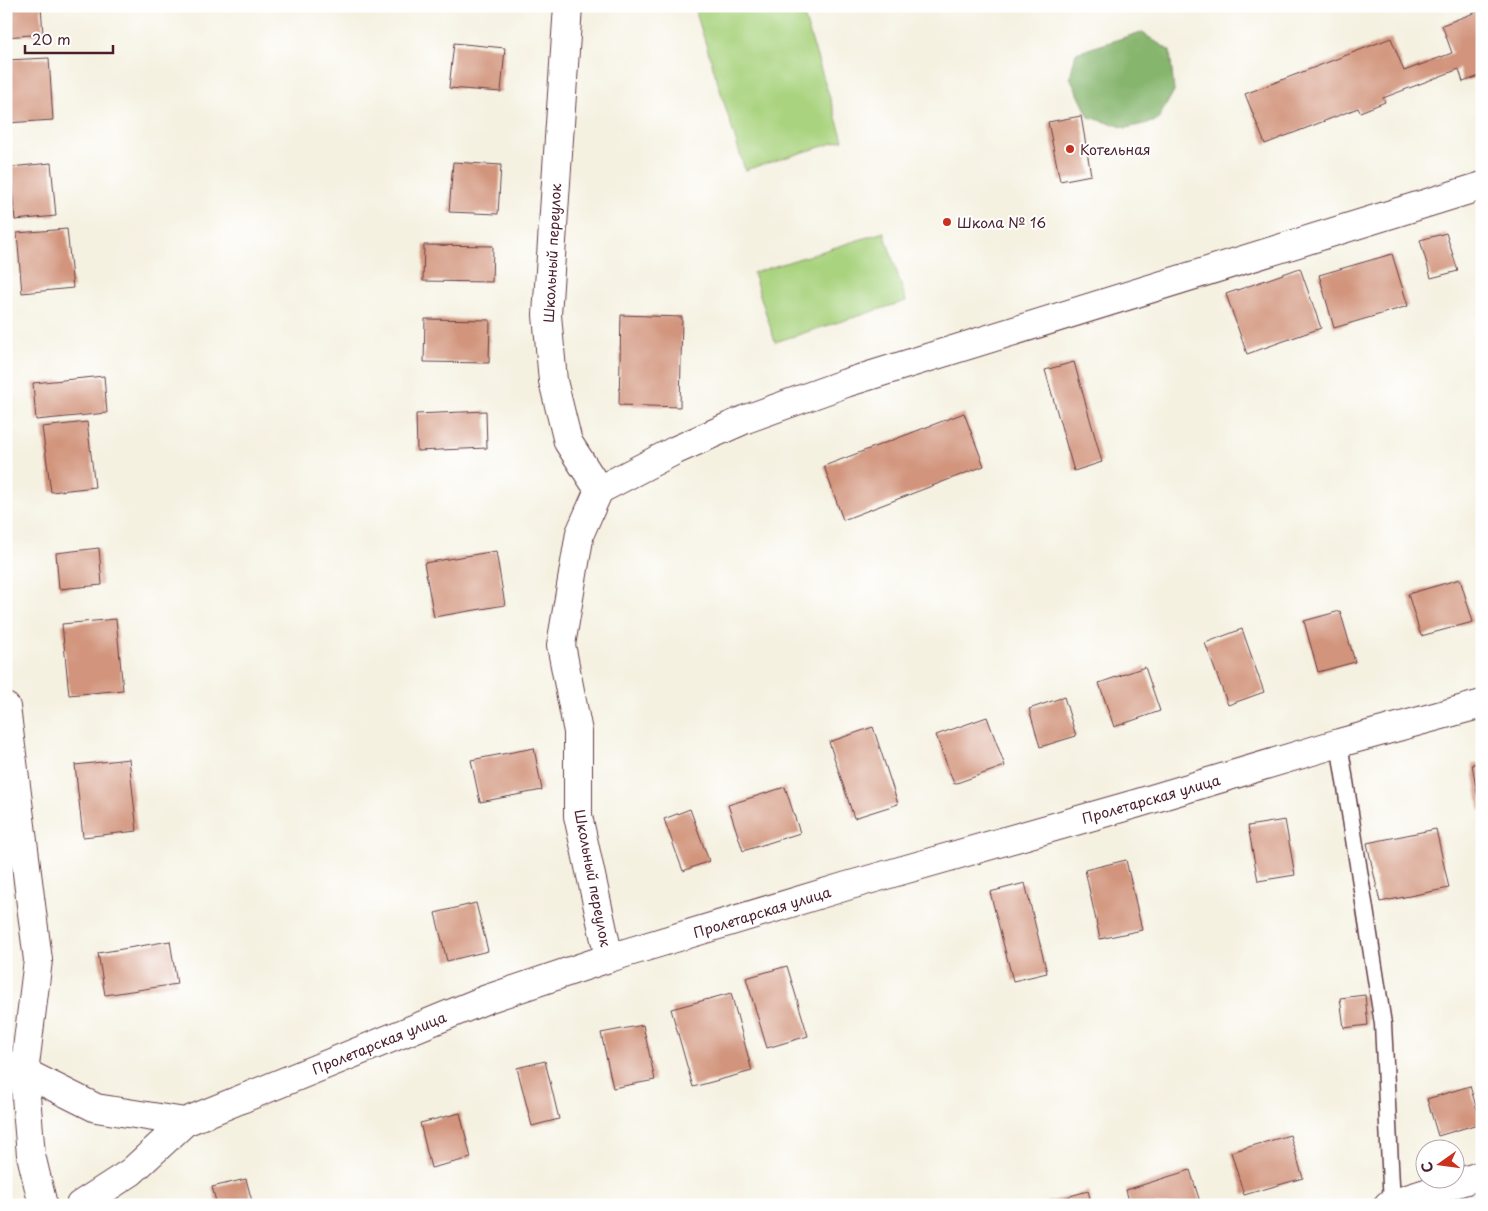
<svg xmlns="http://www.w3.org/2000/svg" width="1488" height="1211" font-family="'Playpen Sans',sans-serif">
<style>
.green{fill:#a9d37e;stroke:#7a7954}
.forest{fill:#86b56d;stroke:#686a4c}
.building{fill:#d2947c}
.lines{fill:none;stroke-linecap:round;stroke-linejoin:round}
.service-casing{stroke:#643e46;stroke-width:19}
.minor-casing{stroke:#643e46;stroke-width:30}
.service{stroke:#fff;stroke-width:16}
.minor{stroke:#fff;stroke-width:28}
.poi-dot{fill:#c8321e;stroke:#fff;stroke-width:2}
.labels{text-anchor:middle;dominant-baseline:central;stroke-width:4;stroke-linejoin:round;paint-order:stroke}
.poi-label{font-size:14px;fill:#4a1f2b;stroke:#fff;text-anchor:start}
.street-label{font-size:14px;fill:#4a1f2b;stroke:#fff}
</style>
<rect width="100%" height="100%" fill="#fff"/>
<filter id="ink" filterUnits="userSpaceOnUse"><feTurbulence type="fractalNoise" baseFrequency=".02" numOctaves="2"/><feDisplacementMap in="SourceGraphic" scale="10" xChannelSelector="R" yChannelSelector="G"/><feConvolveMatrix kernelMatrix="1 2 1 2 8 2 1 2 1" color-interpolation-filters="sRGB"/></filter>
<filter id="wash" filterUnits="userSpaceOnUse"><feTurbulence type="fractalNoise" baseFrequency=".0096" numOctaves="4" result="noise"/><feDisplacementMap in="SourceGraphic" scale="20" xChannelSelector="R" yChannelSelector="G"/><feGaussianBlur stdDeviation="1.12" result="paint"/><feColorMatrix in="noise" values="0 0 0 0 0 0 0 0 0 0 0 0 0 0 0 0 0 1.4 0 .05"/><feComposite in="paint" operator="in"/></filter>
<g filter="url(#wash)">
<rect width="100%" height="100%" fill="#f5f1e1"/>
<g class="green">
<polygon points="694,6 801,6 843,140 745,170"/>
<polygon points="884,232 906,301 775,342 753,273"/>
</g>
<polygon class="forest" points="1141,32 1170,51 1174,91 1157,121 1126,128 1089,117 1070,77 1076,53"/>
<g id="blocks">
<g class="building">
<polygon points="6,6 41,6 43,34 6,37"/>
<polygon points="1482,10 1482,75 1463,82 1459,69 1383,98 1385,102 1360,112 1358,108 1265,144 1245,94 1391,38 1404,71 1452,53 1442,25"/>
<polygon points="454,43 505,48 501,92 449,88"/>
<polygon points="49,58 53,120 6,123 6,60"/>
<polygon points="1081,116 1091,175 1060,181 1048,122"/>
<polygon points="453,162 501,165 498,214 449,212"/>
<polygon points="51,163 56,216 15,220 10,167"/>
<polygon points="67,229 73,288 22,293 17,233"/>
<polygon points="1446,233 1458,271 1431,278 1420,240"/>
<polygon points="424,245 493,246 492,282 423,281"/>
<polygon points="1392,254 1408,306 1334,328 1319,275"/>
<polygon points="1300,268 1321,328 1247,354 1226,294"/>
<polygon points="621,315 682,317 680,407 619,405"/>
<polygon points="425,319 490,320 489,363 424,362"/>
<polygon points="1074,362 1102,462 1074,471 1045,370"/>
<polygon points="104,376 107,413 36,420 33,383"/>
<polygon points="486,411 487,448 417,451 416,414"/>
<polygon points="964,413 984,466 843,520 824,466"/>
<polygon points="87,422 95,487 51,492 42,427"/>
<polygon points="99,548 102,585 59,589 56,553"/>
<polygon points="496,551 505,605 434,617 424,563"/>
<polygon points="1460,579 1473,622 1421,636 1408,594"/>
<polygon points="1340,611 1355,662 1318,672 1304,621"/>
<polygon points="116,619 123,690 69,695 62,624"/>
<polygon points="1242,629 1264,692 1228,705 1205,643"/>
<polygon points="1145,667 1160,711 1114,727 1099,683"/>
<polygon points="1064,697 1076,736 1040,747 1029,709"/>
<polygon points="987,717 1005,766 954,784 936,735"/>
<polygon points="873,727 898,804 854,818 829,742"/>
<polygon points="534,748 542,790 480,802 471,760"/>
<polygon points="129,759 137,831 83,837 75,765"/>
<polygon points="1482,763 1482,810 1480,811 1472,764"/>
<polygon points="785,787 800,833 743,851 728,805"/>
<polygon points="690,809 709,861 683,871 664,819"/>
<polygon points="1285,820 1295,875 1258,881 1248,826"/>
<polygon points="1436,829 1449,888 1380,902 1367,843"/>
<polygon points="1126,860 1142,930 1100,939 1085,870"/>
<polygon points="1025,883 1047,973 1013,981 990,892"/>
<polygon points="476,903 488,951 447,961 435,913"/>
<polygon points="170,941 177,984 105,995 98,953"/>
<polygon points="787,966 808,1036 767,1048 746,978"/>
<polygon points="731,993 752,1071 693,1087 671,1009"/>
<polygon points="1365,995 1368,1025 1344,1028 1340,998"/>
<polygon points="643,1025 655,1080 613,1088 601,1033"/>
<polygon points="545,1061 559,1119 532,1126 517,1068"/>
<polygon points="1470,1086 1481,1123 1438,1136 1427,1099"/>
<polygon points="460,1113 471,1158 431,1168 420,1123"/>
<polygon points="1290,1135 1303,1178 1244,1195 1231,1152"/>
<polygon points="1190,1170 1201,1205 1130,1205 1126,1190"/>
<polygon points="246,1179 253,1205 217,1205 212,1187"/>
<polygon points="1088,1191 1092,1205 1041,1205 1041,1204"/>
</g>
</g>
</g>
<g filter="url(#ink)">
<use href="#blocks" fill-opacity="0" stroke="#643e46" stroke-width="1"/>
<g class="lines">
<defs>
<polyline id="service" points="1339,743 1383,1024 1392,1205"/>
<g id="minor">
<polyline points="568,6 547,315 553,381 568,442 599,490 580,533 561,645 578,732 578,816 609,958"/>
<polyline points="599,490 676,450 746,419 846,383 1482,186"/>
<polyline points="6,707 38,960 24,1073 31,1155 43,1205"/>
<polyline points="12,1066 96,1108 185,1122"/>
<polyline points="80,1205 131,1172 185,1122 487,999 609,958 847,886 1135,804 1339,743 1482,704"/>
<polyline points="1388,1205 1482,1175"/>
</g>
</defs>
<use href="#service" class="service-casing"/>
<use href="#minor" class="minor-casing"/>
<use href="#service" class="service"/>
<use href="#minor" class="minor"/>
</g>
</g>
<g class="poi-dot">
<circle cx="1070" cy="149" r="5"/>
<circle cx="947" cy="222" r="5"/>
</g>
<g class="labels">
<g class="poi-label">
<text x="1080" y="149">Котельная</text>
<text x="957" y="222">Школа № 16</text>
</g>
<g class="street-label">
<text transform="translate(552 253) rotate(-87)">Школьный переулок</text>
<text transform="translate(1151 799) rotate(-16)">Пролетарская улица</text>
<text transform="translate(593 878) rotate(79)">Школьный переулок</text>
<text transform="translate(762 912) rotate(-17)">Пролетарская улица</text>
<text transform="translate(379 1043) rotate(-22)">Пролетарская улица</text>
</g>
</g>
<rect width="1488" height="1211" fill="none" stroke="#fff" stroke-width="25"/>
<g transform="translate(1440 1164) rotate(256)"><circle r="24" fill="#ffffff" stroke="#b7a5aa"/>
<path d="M0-4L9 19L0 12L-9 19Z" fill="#c8321e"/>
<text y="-8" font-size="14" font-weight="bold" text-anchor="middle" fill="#4a1f2b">С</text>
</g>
<path d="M25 45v8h88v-8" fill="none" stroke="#4a1f2b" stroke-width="2.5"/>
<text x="32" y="45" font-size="15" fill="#4a1f2b" stroke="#ffffff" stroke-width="4" paint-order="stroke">20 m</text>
</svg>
